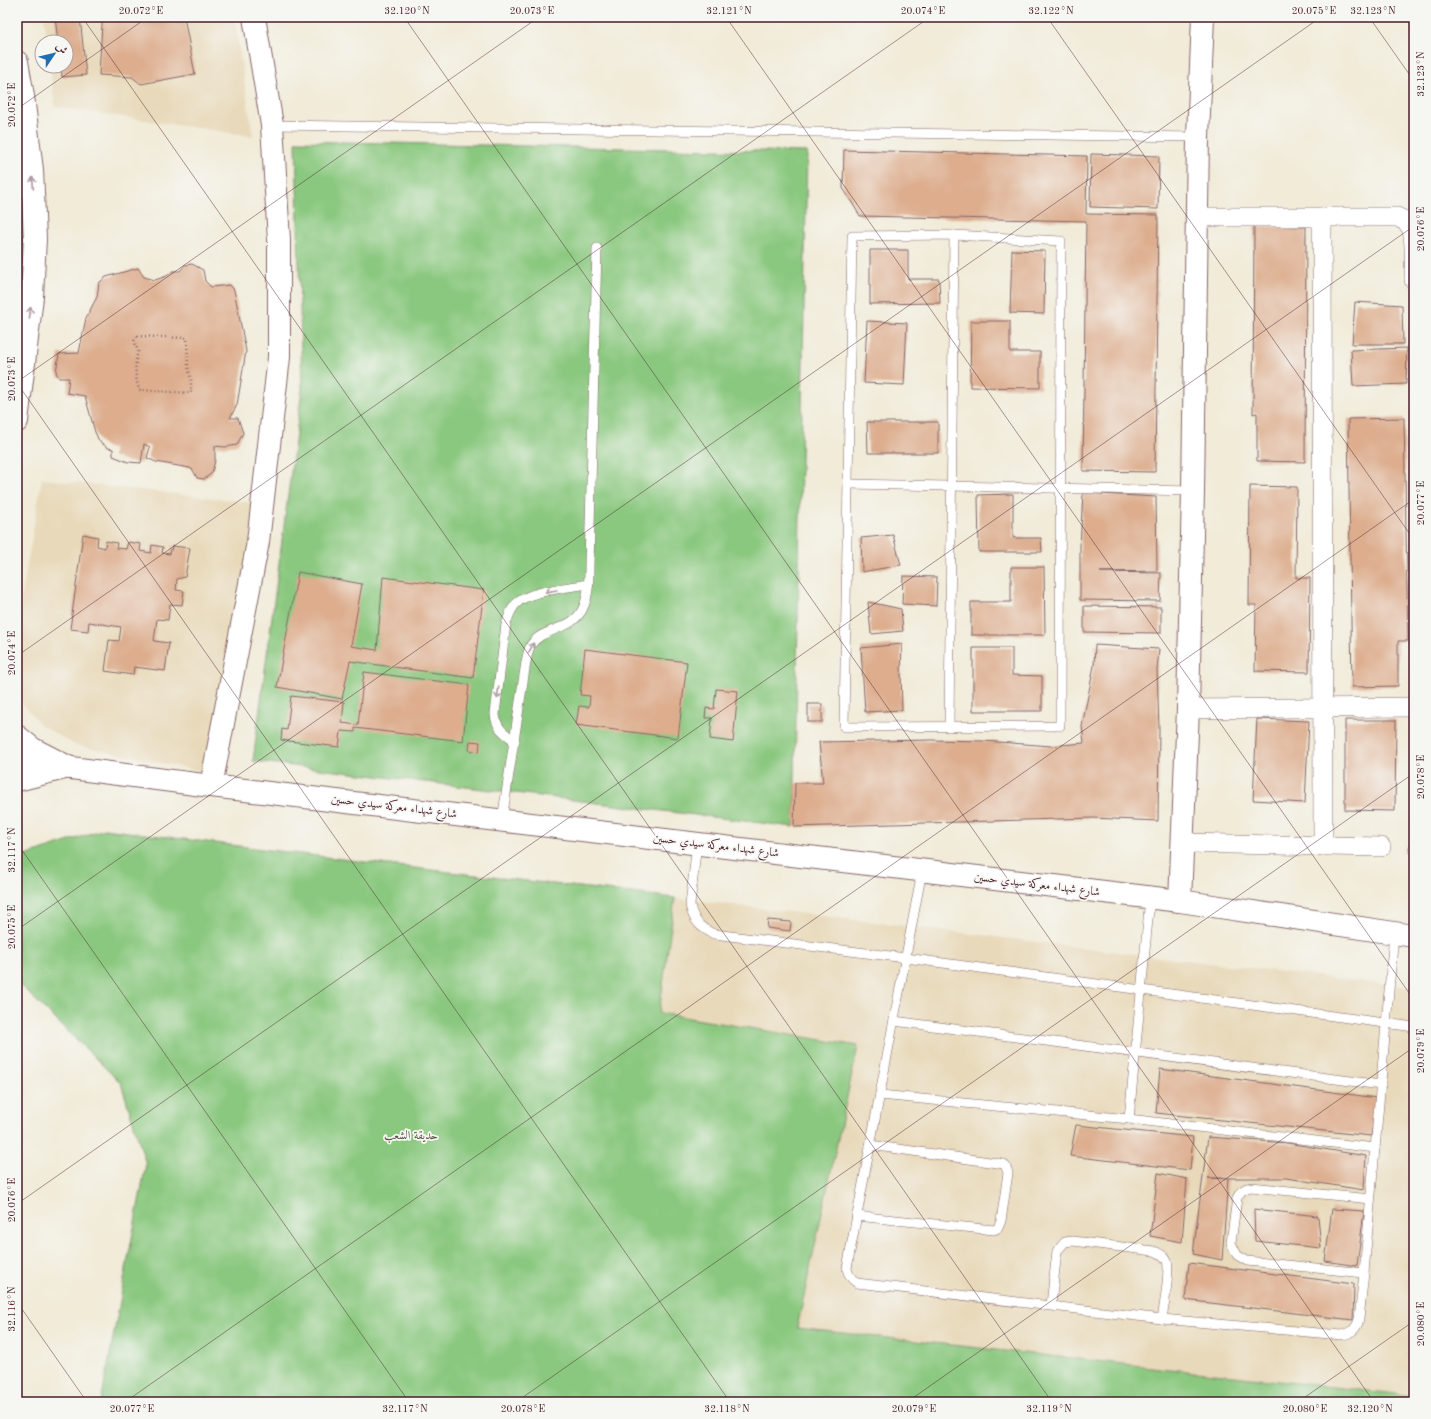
<svg xmlns="http://www.w3.org/2000/svg" width="1431" height="1419" font-family="'Old Standard TT',Amiri,serif">
<style>
.built{fill:#e8d9ba}
.green{fill:#8ac87f;stroke:#6a7455}
.building{fill:#ddad8e}
.lines{fill:none;stroke-linecap:round;stroke-linejoin:round}
.service-casing{stroke:#846668;stroke-width:10}
.minor-casing{stroke:#846668;stroke-width:20}
.tertiary-casing{stroke:#846668;stroke-width:24}
.secondary-casing{stroke:#846668;stroke-width:24}
.primary-casing{stroke:#846668;stroke-width:24}
.path{stroke:#846668;stroke-width:2.5;stroke-dasharray:1 3;stroke-linecap:butt}
.service{stroke:#fff;stroke-width:9}
.minor{stroke:#fff;stroke-width:19}
.tertiary{stroke:#fff;stroke-width:22}
.secondary{stroke:#fff;stroke-width:22}
.primary{stroke:#fff;stroke-width:22}
.oneway{stroke:#ae9aa0}
.ticks{fill:none;stroke:#4a1f2b;stroke-width:1;stroke-opacity:0.45}
.labels{text-anchor:middle;dominant-baseline:central;stroke-width:3.5;stroke-linejoin:round;paint-order:stroke}
.street-label{font-size:12px;fill:#4a1f2b;stroke:#f6f6f2}
.park-label{font-size:12px;fill:#5d5244;stroke:#f6f6f2}
.neatline{fill:none;stroke:#4a1f2b;stroke-width:1.5}
.ticks-label{font-size:10px;text-anchor:middle;fill:#4a1f2b}
</style>
<rect width="100%" height="100%" fill="#f6f6f2"/>
<filter id="ink" filterUnits="userSpaceOnUse"><feTurbulence type="fractalNoise" baseFrequency=".025" numOctaves="2"/><feDisplacementMap in="SourceGraphic" scale="8" xChannelSelector="R" yChannelSelector="G"/><feConvolveMatrix kernelMatrix="1 2 1 2 8 2 1 2 1" color-interpolation-filters="sRGB"/></filter>
<filter id="wash" filterUnits="userSpaceOnUse"><feTurbulence type="fractalNoise" baseFrequency=".012" numOctaves="4" result="noise"/><feDisplacementMap in="SourceGraphic" scale="16" xChannelSelector="R" yChannelSelector="G"/><feGaussianBlur stdDeviation="0.9" result="paint"/><feColorMatrix in="noise" values="0 0 0 0 0 0 0 0 0 0 0 0 0 0 0 0 0 1.4 0 .05"/><feComposite in="paint" operator="in"/></filter>
<g filter="url(#wash)">
<rect width="100%" height="100%" fill="#f1ebd8"/>
<g class="built">
<polygon points="44,17 234,17 253,136 55,107 50,66 66,66 66,42 47,42"/>
<polygon points="42,479 257,503 210,773 75,745 41,725 22,703 17,687 17,624"/>
<polygon points="675,898 1414,988 1414,1396 796,1328 858,1046 659,1013"/>
</g>
<g class="green">
<polygon points="296,141 807,152 794,827 253,761 302,389"/>
<polygon points="104,829 397,866 675,898 659,1013 858,1046 797,1328 1414,1396 1414,1402 101,1402 146,1164 121,1083 17,982 17,859"/>
</g>
<g id="blocks">
<g class="building">
<polygon points="55,17 80,17 86,75 62,77 61,66 66,66 66,42 58,42"/>
<polygon points="101,17 184,17 195,74 141,84 132,77 99,75 102,24"/>
<polygon points="844,150 1087,156 1086,214 1158,215 1155,472 1083,471 1086,221 860,216 843,188"/>
<polygon points="1091,154 1159,156 1158,209 1090,207"/>
<polygon points="1254,226 1306,227 1305,462 1257,461 1257,413 1253,414"/>
<polygon points="870,250 908,250 908,279 939,279 940,303 870,304"/>
<polygon points="1012,250 1045,251 1044,314 1010,313"/>
<polygon points="192,264 203,270 205,281 211,287 230,285 234,290 246,351 237,405 230,418 238,418 243,433 237,445 225,447 215,446 215,460 212,473 204,479 197,478 193,470 190,468 156,462 147,458 150,447 144,444 141,463 128,462 113,456 113,449 108,448 99,441 95,432 85,396 67,393 69,378 59,378 56,372 59,354 79,353 86,318 97,297 99,283 106,277 138,268 144,277 155,280 167,276 173,271 180,271 185,265"/>
<polygon points="1355,302 1402,305 1403,344 1352,344"/>
<polygon points="867,321 907,323 904,385 864,383"/>
<polygon points="971,321 1010,321 1010,352 1040,352 1040,388 970,387"/>
<polygon points="1407,348 1406,384 1353,386 1351,350"/>
<polygon points="1404,418 1408,641 1398,641 1398,686 1352,687 1348,419"/>
<polygon points="867,422 938,422 938,453 868,453"/>
<polygon points="1250,486 1297,487 1296,578 1310,578 1309,672 1255,671 1256,605 1249,605"/>
<polygon points="1083,493 1156,497 1157,571 1100,572 1161,573 1160,601 1080,600 1080,547"/>
<polygon points="1013,494 1013,538 1041,538 1042,552 979,552 978,495"/>
<polygon points="83,534 98,537 97,546 105,548 106,541 117,543 116,548 126,549 128,542 141,544 140,551 151,553 152,545 163,547 162,553 170,554 172,546 190,548 185,577 177,579 176,590 184,591 182,605 170,604 168,620 157,619 154,641 169,643 165,671 134,667 133,675 105,671 109,640 119,641 121,627 89,622 88,631 70,629"/>
<polygon points="893,535 901,565 862,572 861,538"/>
<polygon points="1011,567 1044,567 1045,635 971,635 971,602 1011,602"/>
<polygon points="298,572 362,584 351,646 377,650 383,577 484,590 473,678 350,661 342,699 277,687"/>
<polygon points="903,576 937,577 936,606 902,604"/>
<polygon points="868,602 901,609 903,631 871,634"/>
<polygon points="1084,606 1161,607 1161,633 1084,632"/>
<polygon points="902,644 901,674 902,710 865,712 861,648"/>
<polygon points="1095,645 1159,649 1157,670 1159,728 1158,821 1092,818 794,827 795,783 823,783 819,742 932,740 984,741 1051,746 1084,743 1082,726 1094,666"/>
<polygon points="973,648 1012,648 1012,675 1042,676 1042,711 973,711"/>
<polygon points="585,649 687,662 678,738 576,725 579,706 589,707 590,696 580,695"/>
<polygon points="364,672 469,685 463,741 355,728 355,732 341,731 339,747 281,740 282,729 287,730 291,696 344,702 342,723 358,725"/>
<polygon points="716,689 738,691 733,742 710,739 712,718 705,718 706,708 714,709"/>
<rect x="808" y="704" width="14" height="18"/>
<polygon points="1257,719 1309,721 1305,803 1253,800"/>
<polygon points="1345,720 1396,720 1395,811 1345,810"/>
<polygon points="470,741 480,742 479,752 469,750"/>
<polygon points="768,920 791,922 790,931 767,928"/>
<polygon points="1160,1069 1377,1098 1371,1136 1156,1113"/>
<polygon points="1076,1125 1193,1137 1190,1170 1070,1156"/>
<polygon points="1208,1137 1287,1143 1366,1156 1364,1190 1286,1178 1208,1178 1228,1179 1222,1260 1193,1254"/>
<polygon points="1158,1173 1187,1179 1182,1242 1150,1236"/>
<polygon points="1254,1209 1318,1216 1321,1248 1255,1241"/>
<polygon points="1332,1209 1364,1211 1357,1266 1325,1261"/>
<polygon points="1189,1263 1354,1284 1353,1320 1185,1300"/>
</g>
</g>
</g>
<g filter="url(#ink)">
<use href="#blocks" fill-opacity="0" stroke="#846668" stroke-width="1"/>
<g class="lines">
<defs>
<g id="service">
<polyline points="272,125 1198,137"/>
<polygon points="954,235 1061,241 1060,726 844,727 852,236"/>
<polyline points="848,484 1193,491"/>
<polyline points="949,727 954,235"/>
<path d="M515 741C504 733 496 728 495 714L506 624C509 616 511 607 518 602 531 591 571 587 589 584"/>
<path d="M502 820 526 662C527 656 528 650 531 645 543 626 574 632 584 606 589 593 589 579 589 566L597 248"/>
<path d="M697 843 690 905C693 920 700 928 714 934L906 958 1414 1027"/>
<polyline points="1413,849 1414,849"/>
<path d="M922 871 847 1268C848 1275 851 1279 857 1283L1162 1319 1341 1335C1351 1334 1357 1329 1359 1319L1364 1273 1394 934"/>
<polyline points="894,1021 1381,1085"/>
<polyline points="880,1095 1129,1119 1375,1148"/>
<polyline points="1129,1119 1150,898"/>
<polyline points="856,1216 994,1230 998,1228 1001,1221 1008,1173 1006,1167 1004,1164 870,1145"/>
<path d="M1364 1273 1247 1261 1237 1255 1231 1243 1237 1198C1240 1191 1244 1188 1251 1187L1371 1199"/>
<path d="M1051 1305 1057 1251 1065 1242 1073 1241 1154 1251C1160 1253 1164 1255 1167 1261 1170 1269 1164 1308 1162 1319"/>
</g>
<g id="minor">
<path d="M1197 217H1397C1402 219 1407 222 1410 226 1416 236 1414 268 1414 280"/>
<polyline points="1322,217 1323,846"/>
<polyline points="1188,709 1414,707"/>
<polyline points="1182,843 1381,847"/>
</g>
<g id="tertiary">
<polyline points="211,786 258,542 279,357 279,240 272,125 254,17"/>
<polyline points="1180,901 1188,709 1193,491 1198,137 1203,17"/>
</g>
<polyline id="secondary" points="17,761 211,786 1180,901 1414,936"/>
<g id="primary">
<polyline points="17,62 23,96 32,170 35,239 32,297 17,421"/>
<polyline points="17,736 33,749 68,767"/>
<polyline points="17,780 68,767"/>
</g>
</defs>
<use href="#service" class="service-casing"/>
<use href="#minor" class="minor-casing"/>
<use href="#tertiary" class="tertiary-casing"/>
<use href="#secondary" class="secondary-casing"/>
<use href="#primary" class="primary-casing"/>
<path class="path" d="M137 336 187 338 188 366 191 380V393L139 390C135 376 134 365 138 351L134 341Z"/>
<use href="#service" class="service"/>
<use href="#minor" class="minor"/>
<use href="#tertiary" class="tertiary"/>
<use href="#secondary" class="secondary"/>
<use href="#primary" class="primary"/>
</g>
<defs><path id="oneway-shaft" d="M-6 0H5M1.5-3L5.5 0L1.5 3" fill="none" stroke-width="1.6" stroke-linecap="round" stroke-linejoin="round"/></defs>
<g class="oneway">
<use href="#oneway-shaft" transform="translate(33 183) rotate(-93)"/>
<use href="#oneway-shaft" transform="translate(30 313) rotate(-84)"/>
<use href="#oneway-shaft" transform="translate(551 591) rotate(170)"/>
<use href="#oneway-shaft" transform="translate(531 648) rotate(-63)"/>
<use href="#oneway-shaft" transform="translate(498 693) rotate(97)"/>
</g>
</g>
<path class="ticks" d="M82 17 1052 1402M404 17 1374 1402M726 17 1414 1000M1047 17 1414 540M1369 17 1414 81M17 109 148 17M17 382 539 17M17 383 730 1402M17 656 930 17M17 843 409 1402M17 930 1321 17M17 1204 1414 226M17 1302 87 1402M125 1402 1414 499M516 1402 1414 773M907 1402 1414 1047M1298 1402 1414 1321"/>
<g class="labels">
<g class="street-label">
<text transform="translate(394 807) rotate(7)">شارع شهداء معركة سيدي حسين</text>
<text transform="translate(716 846) rotate(7)">شارع شهداء معركة سيدي حسين</text>
<text transform="translate(1037 885) rotate(7)">شارع شهداء معركة سيدي حسين</text>
</g>
<g class="park-label">
<text x="411" y="1136">حديقة الشعب</text>
</g>
</g>
<rect width="1431" height="1419" fill="none" stroke="#f6f6f2" stroke-width="44"/>
<g transform="translate(54 54) rotate(55)"><circle r="19" fill="#f6f6f2" stroke="#b1a0a2"/>
<path d="M0-3L7 15L0 10L-7 15Z" fill="#1f6fb2"/>
<text y="-6" font-size="11" font-weight="bold" text-anchor="middle" fill="#4a1f2b">ش</text>
</g>
<rect x="22" y="22" width="1387" height="1375" class="neatline"/>
<g class="ticks-label">
<text x="141" y="14">20.072°E</text>
<text x="407" y="14">32.120°N</text>
<text x="532" y="14">20.073°E</text>
<text x="729" y="14">32.121°N</text>
<text x="923" y="14">20.074°E</text>
<text x="1051" y="14">32.122°N</text>
<text x="1314" y="14">20.075°E</text>
<text x="1373" y="14">32.123°N</text>
<text transform="translate(1420 74) rotate(-90)" y="4">32.123°N</text>
<text transform="translate(11 105) rotate(-90)" y="4">20.072°E</text>
<text transform="translate(1420 229) rotate(-90)" y="4">20.076°E</text>
<text transform="translate(11 379) rotate(-90)" y="4">20.073°E</text>
<text transform="translate(1420 503) rotate(-90)" y="4">20.077°E</text>
<text transform="translate(11 653) rotate(-90)" y="4">20.074°E</text>
<text transform="translate(1420 777) rotate(-90)" y="4">20.078°E</text>
<text transform="translate(11 850) rotate(-90)" y="4">32.117°N</text>
<text transform="translate(11 927) rotate(-90)" y="4">20.075°E</text>
<text transform="translate(1420 1051) rotate(-90)" y="4">20.079°E</text>
<text transform="translate(11 1200) rotate(-90)" y="4">20.076°E</text>
<text transform="translate(11 1309) rotate(-90)" y="4">32.116°N</text>
<text transform="translate(1420 1324) rotate(-90)" y="4">20.080°E</text>
<text x="132" y="1412">20.077°E</text>
<text x="405" y="1412">32.117°N</text>
<text x="523" y="1412">20.078°E</text>
<text x="727" y="1412">32.118°N</text>
<text x="914" y="1412">20.079°E</text>
<text x="1049" y="1412">32.119°N</text>
<text x="1305" y="1412">20.080°E</text>
<text x="1370" y="1412">32.120°N</text>
</g>
</svg>
